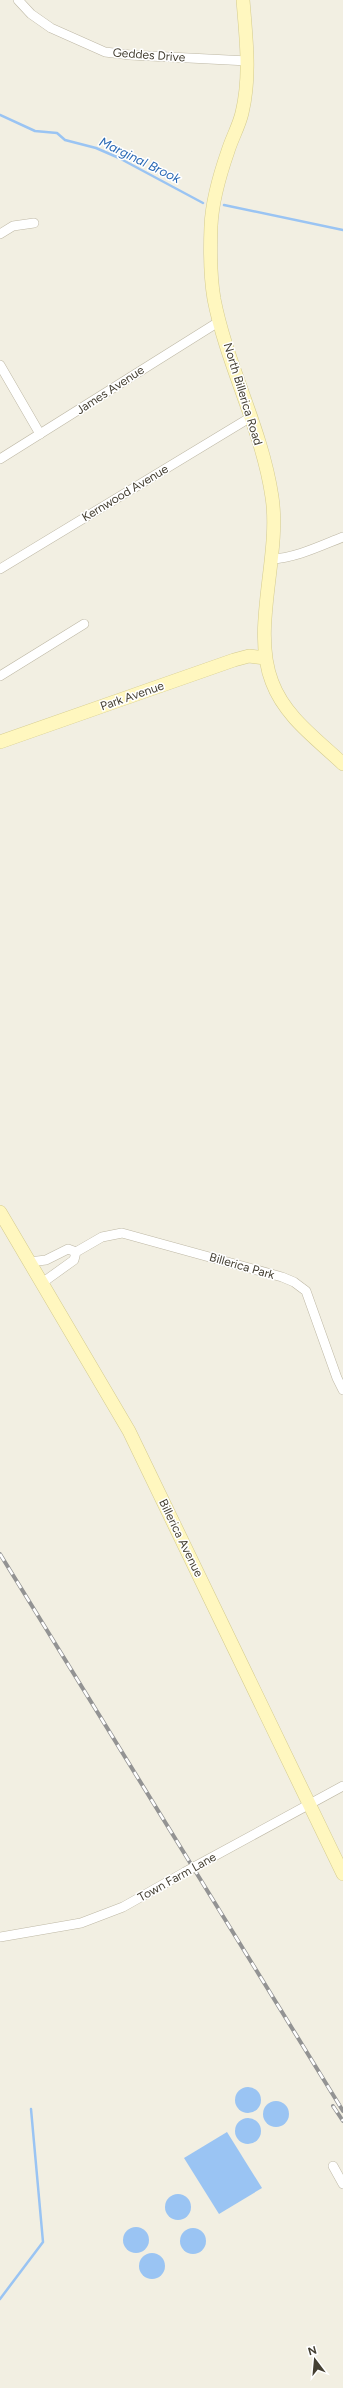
<svg xmlns="http://www.w3.org/2000/svg" width="343" height="2388" font-family="Figtree,sans-serif">
<style>
.water{fill:#9ac4f3}
.lines{fill:none;stroke-linecap:round;stroke-linejoin:round}
.stream{stroke:#9ac4f3;stroke-width:2.5}
.minor-casing{stroke:#beb8a5;stroke-width:10}
.secondary-casing{stroke:#d4cb8f;stroke-width:14}
.minor{stroke:#fff;stroke-width:9}
.secondary{stroke:#fff7bf;stroke-width:13}
.rail-casing{stroke:#939393;stroke-width:4}
.rail{stroke:#fff;stroke-width:2.5;stroke-dasharray:8;stroke-linecap:butt}
.minor-bridge-casing{stroke:#beb8a5;stroke-width:10;stroke-linecap:butt}
.minor-bridge{stroke:#fff;stroke-width:9}
.labels{text-anchor:middle;dominant-baseline:central;stroke-width:3;stroke-linejoin:round;paint-order:stroke}
.street-label{font-size:12px;fill:#443f32;stroke:#fff}
.water-label{font-size:13px;font-style:italic;fill:#2767b4;stroke:#fff}
</style>
<rect width="100%" height="100%" fill="#f2efe2"/>
<g class="water">
<circle cx="248" cy="2100" r="13"/>
<circle cx="276" cy="2114" r="13"/>
<circle cx="248" cy="2131" r="13"/>
<polygon points="227,2132 262,2188 219,2214 184,2158"/>
<circle cx="178" cy="2207" r="13"/>
<circle cx="136" cy="2240" r="13"/>
<circle cx="193" cy="2241" r="13"/>
<circle cx="152" cy="2266" r="13"/>
</g>
<g class="lines">
<g class="stream">
<polyline points="0,115 35,131 57,133 65,140 96,148 119,158 203,203"/>
<polyline points="224,205 343,230"/>
<polyline points="0,2299 43,2242 31,2109"/>
</g>
<defs>
<g id="minor">
<polyline points="18,0 31,14 51,28 105,52 130,55 248,61"/>
<polyline points="0,234 13,226 34,223"/>
<polyline points="0,365 40,434"/>
<polyline points="0,459 220,321"/>
<path d="M271 559C296 558 320 546 343 537"/>
<polyline points="0,569 251,417"/>
<polyline points="0,676 84,624"/>
<polyline points="29,1262 46,1260 68,1249 76,1252"/>
<polyline points="42,1283 74,1260 76,1252 102,1237 122,1233 282,1277 294,1282 306,1291 337,1378 343,1390"/>
<polyline points="196,1866 343,1786"/>
<polyline points="0,1937 81,1923 123,1907 185,1872"/>
<polyline points="333,2166 343,2184"/>
</g>
<g id="secondary">
<path d="M243 0C246 38 251 76 242 113 239 126 232 138 228 151 220 174 212 201 211 226 210 250 210 275 214 299 227 366 262 429 272 497 281 556 251 628 272 682 285 717 317 739 343 764"/>
<polyline points="0,742 234,660 249,656 265,658"/>
<polyline points="0,1212 129,1431 343,1874"/>
</g>
</defs>
<use href="#minor" class="minor-casing"/>
<use href="#secondary" class="secondary-casing"/>
<use href="#minor" class="minor"/>
<use href="#secondary" class="secondary"/>
<defs>
<g id="rail">
<polyline points="0,1554 343,2111"/>
<polyline points="333,2106 343,2121"/>
</g>
</defs>
<use href="#rail" class="rail-casing"/>
<use href="#rail" class="rail"/>
<defs>
<polyline id="minor-bridge" points="185,1872 196,1866"/>
</defs>
<use href="#minor-bridge" class="minor-bridge-casing"/>
<use href="#minor-bridge" class="minor-bridge"/>
</g>
<g class="labels">
<g class="street-label">
<text transform="translate(149 55) rotate(4)">Geddes Drive</text>
<text transform="translate(110 390) rotate(-33)">James Avenue</text>
<text transform="translate(243 394) rotate(73)">North Billerica Road</text>
<text transform="translate(125 493) rotate(-31)">Kernwood Avenue</text>
<text transform="translate(132 696) rotate(-19)">Park Avenue</text>
<text transform="translate(242 1266) rotate(16)">Billerica Park</text>
<text transform="translate(181 1538) rotate(64)">Billerica Avenue</text>
<text transform="translate(177 1877) rotate(-29)">Town Farm Lane</text>
</g>
<g class="water-label">
<text transform="translate(140 160) rotate(26)">Marginal Brook</text>
</g>
</g>
<g transform="translate(315 2360) rotate(344)" stroke="#ffffff" stroke-width="3" paint-order="stroke">
<path d="M0-3L7 15L0 10L-7 15Z" fill="#443f32"/>
<text y="-6" font-size="11" font-weight="bold" text-anchor="middle" fill="#443f32">N</text>
</g>
</svg>
